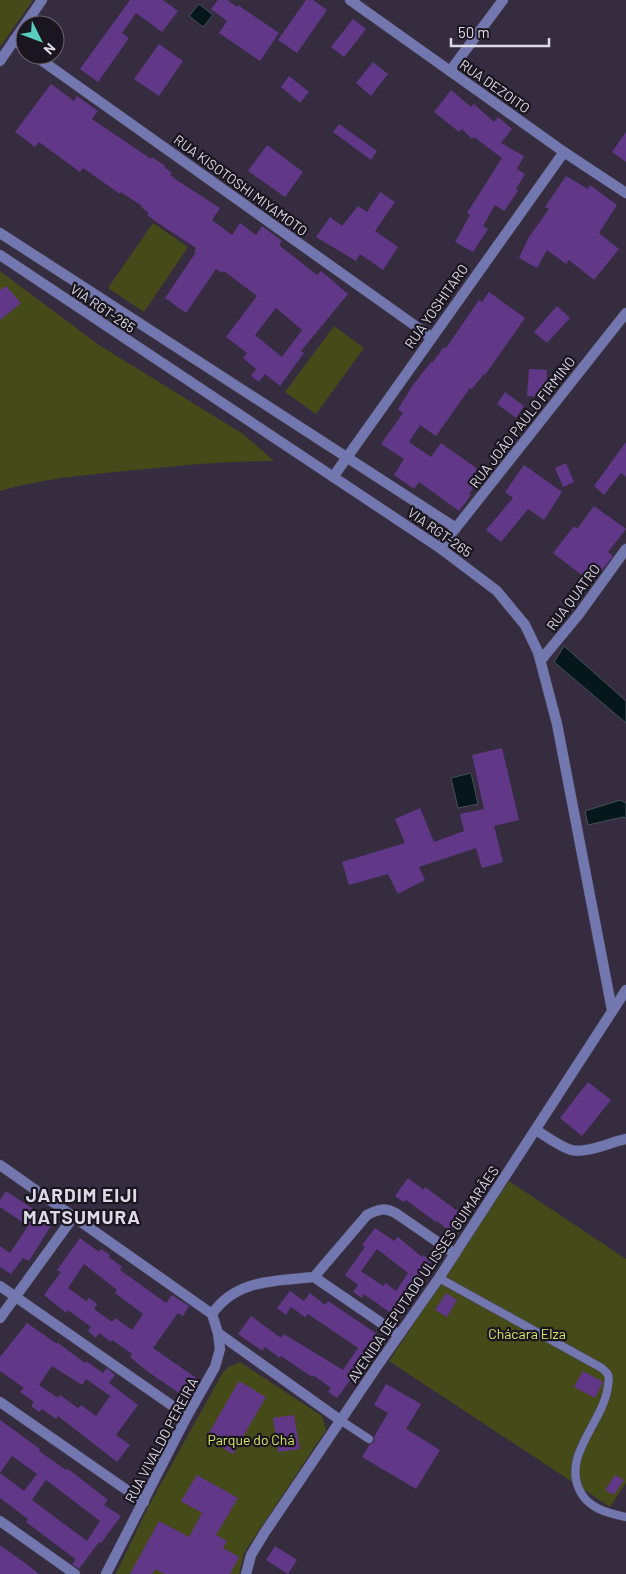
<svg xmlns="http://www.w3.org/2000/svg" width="626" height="1574" font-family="Barlow,sans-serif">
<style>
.green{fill:#454a19}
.water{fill:#05171b;stroke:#465158}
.building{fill:#603887;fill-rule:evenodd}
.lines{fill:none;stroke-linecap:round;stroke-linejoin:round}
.lane-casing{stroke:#50485b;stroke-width:9}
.street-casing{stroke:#50485b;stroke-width:11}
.lane{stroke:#7278af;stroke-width:8}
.street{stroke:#7278af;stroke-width:10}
.labels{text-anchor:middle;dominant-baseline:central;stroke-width:4.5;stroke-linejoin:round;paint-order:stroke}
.street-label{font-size:14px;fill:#ded9e6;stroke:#1a161f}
.park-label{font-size:14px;fill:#d9e860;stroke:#1a161f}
.district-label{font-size:19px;font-weight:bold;letter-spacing:1px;fill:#ded9e6;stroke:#1a161f}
</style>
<rect width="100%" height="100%" fill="#352c40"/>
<g class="green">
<polygon points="0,0 33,0 0,47"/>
<polygon points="153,223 188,247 144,312 108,288"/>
<path d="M0 271 99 345 243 434 274 461C224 461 175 466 125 471 83 475 41 479 0 491Z"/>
<polygon points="334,326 364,348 316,414 285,392"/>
<polygon points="509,1181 626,1259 626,1483 610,1507 389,1361"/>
<polygon points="240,1362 322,1416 326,1430 244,1553 239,1574 116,1574 148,1507 222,1374 228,1367"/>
</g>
<g class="water">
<polygon points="199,4 213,15 203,27 189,16"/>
<polygon points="564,646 626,701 626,723 554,662"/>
<polygon points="471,773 478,804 458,808 451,778"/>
<polygon points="620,800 626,803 626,818 623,817 588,825 585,811"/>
</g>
<g class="building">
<polygon points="130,0 163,0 178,11 162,32 136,13 122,33 129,38 98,82 80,69"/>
<polygon points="218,0 227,0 237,7 238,5 279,33 260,61 219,33 227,21 211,9"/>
<polygon points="306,0 313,0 327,10 297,53 278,40"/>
<polygon points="353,19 366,29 344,57 331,47"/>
<polygon points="159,44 183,61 159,96 134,79"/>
<polygon points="373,62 388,74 371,96 356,83"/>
<polygon points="289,76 309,92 300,103 281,87"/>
<path d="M51 84 74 101 77 96 98 111 92 119 151 159 152 157 165 166 164 167 172 173 170 175 178 181 220 208 212 220 232 235 240 223 256 235 262 226 282 241 279 245 317 275 321 271 348 294 301 351 304 353 280 386 265 374 259 382 251 376 256 369 243 358 247 353 226 337 257 296 224 271 222 273 216 269 186 313 165 298 196 252 194 251 196 248 155 221 147 215 149 213 141 207 142 206 121 192 120 194 83 168 80 172 39 142 35 147 15 132ZM276 308 302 330 282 357 255 335Z"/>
<polygon points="451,90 471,107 474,104 494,122 498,117 512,129 501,143 524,156 517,169 525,174 516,189 518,191 504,211 495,205 483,226 488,229 473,252 455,242 470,215 467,213 502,158 474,137 472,139 462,129 459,132 434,112"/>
<polygon points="339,124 377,151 371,160 333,132"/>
<polygon points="626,132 626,162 612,152"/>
<polygon points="267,145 303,172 285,197 248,171"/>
<polygon points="566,176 588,189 590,185 617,205 599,233 619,249 594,280 569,260 566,264 547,250 537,268 519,258 529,237 549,209 545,207"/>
<polygon points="380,192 395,202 375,231 398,247 383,270 360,254 356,261 316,237 330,217 342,226 358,206 367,212"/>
<polygon points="6,286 21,303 0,320 0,290"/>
<polygon points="489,292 525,318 485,375 484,374 472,389 470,388 436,436 420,425 409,442 431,457 441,443 479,470 472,481 476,484 469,494 471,495 459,511 419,482 414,489 394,475 404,459 381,444 403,413 398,409 413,385 431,362 432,363 444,347 446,348 479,300 482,302"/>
<polygon points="557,306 570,318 547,343 534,332"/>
<polygon points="529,369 547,370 546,397 527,396"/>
<polygon points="505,392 524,406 516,418 497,404"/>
<polygon points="626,442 626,477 621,473 604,495 594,486"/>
<polygon points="566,463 574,482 563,487 555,468"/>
<polygon points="524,465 562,492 544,520 528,509 501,542 486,530 513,498 505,492"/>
<polygon points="594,506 626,529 608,552 613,556 592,583 553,553 574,526 577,529"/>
<polygon points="502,748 519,820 494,826 503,862 482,868 476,848 419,867 425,880 398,894 388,874 349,885 342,862 405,843 395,819 420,808 434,842 464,831 460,814 484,809 472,755"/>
<polygon points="588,1082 611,1100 582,1136 560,1118"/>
<polygon points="408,1178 424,1190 425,1187 456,1210 456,1209 465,1215 452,1233 437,1221 436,1222 406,1200 404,1202 395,1196"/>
<polygon points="6,1191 36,1211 35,1212 52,1224 29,1261 23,1258 11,1274 0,1267 0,1246 10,1253 28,1226 0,1207 0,1200"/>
<path d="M375 1228 394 1241 398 1237 422 1257 423 1255 432 1261 416 1283 418 1284 395 1316 364 1294 362 1298 353 1292 358 1285 345 1275 365 1247 362 1245ZM377 1249 408 1273 396 1291 386 1283 383 1286 361 1271Z"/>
<path d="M80 1238 99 1252 101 1249 110 1255 109 1257 122 1267 120 1270 166 1303 172 1295 189 1306 183 1316 178 1313 153 1348 199 1380 186 1398 147 1371 130 1357 132 1354 112 1340 111 1342 99 1333 96 1338 88 1331 91 1327 68 1310 66 1313 44 1295 61 1272 57 1270ZM84 1264 117 1290 115 1293 143 1314 132 1330 115 1318 112 1322 94 1309 97 1304 89 1298 86 1301 68 1288Z"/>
<polygon points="290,1291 304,1301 310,1293 325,1305 328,1301 380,1336 365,1357 372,1362 359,1380 353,1376 337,1398 328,1392 331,1388 313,1375 312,1377 281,1356 280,1358 265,1347 262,1351 238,1334 251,1316 281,1338 284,1334 343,1370 358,1348 308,1314 305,1317 291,1307 286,1315 277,1308"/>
<polygon points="446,1293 457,1300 447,1317 435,1310"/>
<path d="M27 1323 57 1344V1342L85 1363 86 1361 103 1373 107 1368 115 1375 109 1383 138 1405 116 1435 130 1445 117 1462 58 1416 56 1419 42 1409 39 1412 31 1406 34 1402 20 1392 24 1388 0 1371V1357ZM52 1366 82 1385 86 1379 110 1396 96 1416 81 1405 78 1408 60 1395 58 1398 39 1385Z"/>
<polygon points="583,1371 603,1382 595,1398 574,1387"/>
<polygon points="239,1381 266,1397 233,1454 206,1438"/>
<polygon points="386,1384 421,1404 406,1429 440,1450 416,1489 362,1457 370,1444 374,1442 374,1437 388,1413 374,1405"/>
<polygon points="294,1415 300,1449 278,1452 273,1418"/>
<path d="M0 1420 40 1449 39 1451 66 1470 68 1469 76 1475 108 1500 104 1505 121 1516 101 1543 99 1542 79 1569 72 1564 75 1560 74 1558 26 1522 28 1519 0 1498ZM12 1456 37 1474 24 1491 0 1473ZM46 1480 100 1521 87 1541 32 1500Z"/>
<polygon points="197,1475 238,1498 216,1535 227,1541 223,1548 239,1557 230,1574 164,1574 155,1569 152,1574 130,1574 159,1521 189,1537 202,1513 181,1501"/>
<polygon points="615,1475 624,1480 614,1495 605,1490"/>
<polygon points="0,1545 25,1563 39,1574 0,1574"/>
<polygon points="275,1546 297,1560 288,1574 266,1560"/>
</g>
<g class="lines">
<defs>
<g id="lane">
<path d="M439 1278 600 1367C603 1369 607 1372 608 1375 610 1378 608 1382 608 1386 604 1421 563 1454 579 1489 587 1508 607 1513 626 1517"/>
<polyline points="340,1420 369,1439"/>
</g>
<g id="street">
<polyline points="350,0 564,152 626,193"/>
<polyline points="14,40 25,48"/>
<polyline points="34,55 431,337"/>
<polyline points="0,61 42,0"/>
<polyline points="450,71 503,0"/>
<polyline points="0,233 456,528"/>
<polyline points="0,255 440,548 497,591 525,625 538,652 557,724 612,1010"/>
<polyline points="333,477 564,152"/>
<polyline points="440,548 626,313"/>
<polyline points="541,660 579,614 626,549"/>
<path d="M536 1130C547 1137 559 1146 571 1150 586 1154 611 1142 626 1139"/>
<polyline points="0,1165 212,1314"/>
<polyline points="314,1277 399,1335"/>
<polyline points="0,1286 187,1416"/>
<path d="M212 1314C236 1279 275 1281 314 1277L367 1215C379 1209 385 1207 397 1214L455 1254"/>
<polyline points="0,1318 74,1216"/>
<polyline points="218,1333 340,1420"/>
<polyline points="0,1402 144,1502"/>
<polyline points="0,1521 75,1574"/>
<polyline points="106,1574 187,1416 215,1367 220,1349 218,1333 212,1314"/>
<polyline points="246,1574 251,1555 265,1532 378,1365 439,1278 626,990"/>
</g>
</defs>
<use href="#lane" class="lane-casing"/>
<use href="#street" class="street-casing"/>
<use href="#lane" class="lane"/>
<use href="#street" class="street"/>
</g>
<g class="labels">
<g class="street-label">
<text transform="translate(495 86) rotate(35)">RUA DEZOITO</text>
<text transform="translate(241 185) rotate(36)">RUA KISOTOSHI MIYAMOTO</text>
<text transform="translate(436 306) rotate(-55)">RUA YOSHITARO</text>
<text transform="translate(103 308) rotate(34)">VIA RGT-265</text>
<text transform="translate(522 422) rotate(-52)">RUA JOÃO PAULO FIRMINO</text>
<text transform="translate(440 532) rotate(35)">VIA RGT-265</text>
<text transform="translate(573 597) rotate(-53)">RUA QUATRO</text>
<text transform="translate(423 1274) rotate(-56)">AVENIDA DEPUTADO ULISSES GUIMARÃES</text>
<text transform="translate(161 1440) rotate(-62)">RUA VIVALDO PEREIRA</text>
</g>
<g class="park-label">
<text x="527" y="1333">Chácara Elza</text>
<text x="251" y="1439">Parque do Chá</text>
</g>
<g class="district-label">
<text x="82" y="1194">JARDIM EIJI<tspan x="82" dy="22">MATSUMURA</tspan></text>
</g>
</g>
<g transform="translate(40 40) rotate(132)"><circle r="24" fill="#1a161f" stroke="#68646f"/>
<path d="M0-4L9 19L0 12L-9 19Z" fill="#58cec0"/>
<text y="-8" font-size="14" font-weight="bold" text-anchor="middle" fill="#ded9e6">N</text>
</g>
<path d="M451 38v8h98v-8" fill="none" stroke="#ded9e6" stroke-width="2.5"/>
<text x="458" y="38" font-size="15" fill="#ded9e6" stroke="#1a161f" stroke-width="4" paint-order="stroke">50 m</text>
</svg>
